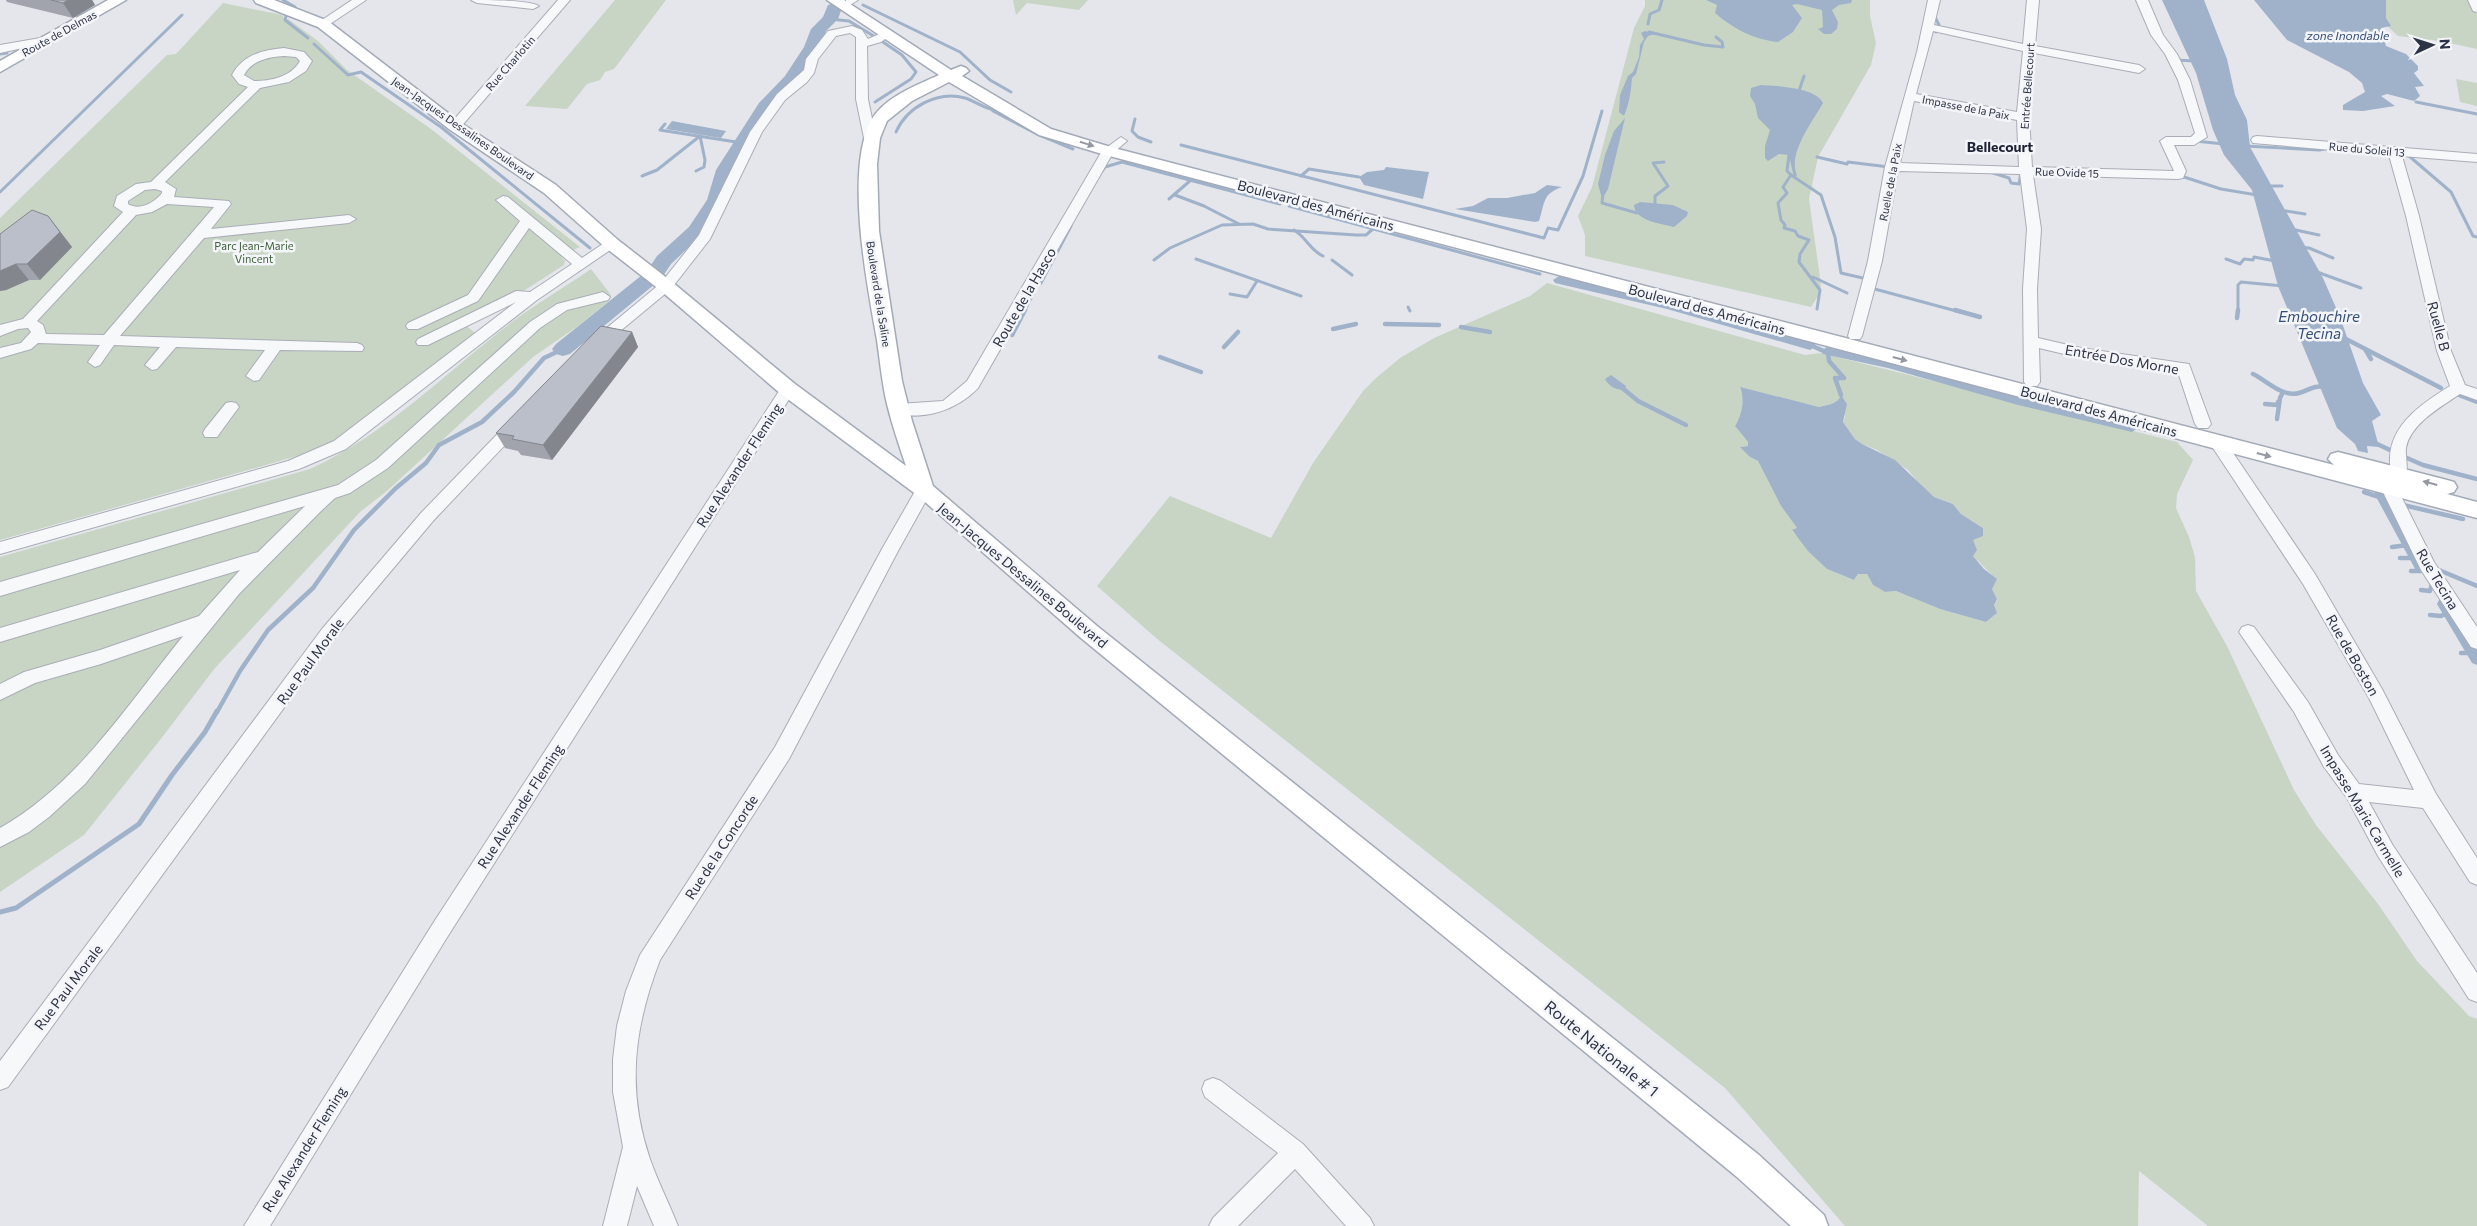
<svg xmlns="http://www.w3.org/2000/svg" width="2477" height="1226" font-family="Commissioner,sans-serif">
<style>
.green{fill:#c8d5c5;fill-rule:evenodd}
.water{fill:#a0b2ca}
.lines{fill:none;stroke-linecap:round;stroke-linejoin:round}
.stream-far2{stroke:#a0b2ca;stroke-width:3}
.stream-far1{stroke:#a0b2ca;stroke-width:4.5}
.stream{stroke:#a0b2ca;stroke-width:5}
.canal{fill:#a0b2ca;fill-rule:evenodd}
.river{fill:#a0b2ca;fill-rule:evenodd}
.minor-casing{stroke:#a9adb6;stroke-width:2}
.major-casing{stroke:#a3aab7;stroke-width:3}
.minor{fill:#f7f8fa;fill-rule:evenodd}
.major{fill:#fff;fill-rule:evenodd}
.wall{fill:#a1a4ad}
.shaded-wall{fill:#83868d}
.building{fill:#bbbfc9;stroke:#83868d}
.oneway{fill:#9699a2}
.labels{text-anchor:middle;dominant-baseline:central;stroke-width:5;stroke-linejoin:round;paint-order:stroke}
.far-street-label{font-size:11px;fill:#2c3344;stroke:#f4f5f9}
.far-park-label{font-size:11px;fill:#3e5f39;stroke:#f4f5f9}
.far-water-label{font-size:12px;font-style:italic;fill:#364f77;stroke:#f4f5f9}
.far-quarter-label{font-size:14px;font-weight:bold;fill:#1e2435;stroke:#f4f5f9}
.street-label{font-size:14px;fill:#2c3344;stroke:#f4f5f9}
.water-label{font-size:15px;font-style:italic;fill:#364f77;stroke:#f4f5f9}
.near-street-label{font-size:16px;fill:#2c3344;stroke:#f4f5f9}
</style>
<rect width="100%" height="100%" fill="#e4e6eb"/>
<g class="green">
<polygon points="615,0 666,0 614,69 605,72 600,80 587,84 567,109 525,106"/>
<polygon points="1013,0 1088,0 1079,10 1027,3 1016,15"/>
<polygon points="1645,0 1870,0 1870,16 1876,43 1871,65 1818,157 1809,199 1821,285 1820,293 1811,307 1585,256 1585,235 1578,216 1592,187 1634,28 1645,6"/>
<polygon points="2384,0 2477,0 2477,49 2440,41 2398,36 2386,25"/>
<polygon points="223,3 282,15 285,20 288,19 318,41 347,70 431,129 580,247 561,256 565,261 564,265 522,292 462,322 475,333 360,426 344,436 307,453 266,465 0,540 0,218 167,55 176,54"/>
<polygon points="2456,79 2477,83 2477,106 2460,102"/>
<path d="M591 269 611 295 609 301 578 326 533 357 388 490 360 512 215 668 160 740 84 835 0 892V557L310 469C387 434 445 373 512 322 537 303 565 287 591 269Z"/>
<path d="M1547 283 1805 355 1821 353 2177 442 2193 460 2177 494 2176 508 2189 537 2195 557 2196 591 2227 646 2294 790 2316 825 2378 904 2417 961 2469 1016 2477 1019V1226H2208L2139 1171 2138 1226H1845L1725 1088 1156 638 1097 586 1170 496 1271 538 1313 463 1363 391 1376 378 1400 358 1434 338 1530 296ZM1740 388 1819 407C1827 405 1838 404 1841 395L1845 417 1843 422 1855 439 1862 444 1877 450 1908 470 1921 486 1934 497 1953 504 1961 514 1983 528 1973 539V556L1992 575V589L1997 599 1994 605 1996 614 1986 622 1940 609 1896 591 1885 592 1873 585 1867 574H1858L1854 580 1827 569 1792 531 1797 528 1781 506 1758 461 1750 457 1741 447 1748 446V442L1735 426C1742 414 1745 401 1740 388Z"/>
</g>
<g class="water">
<path d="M1706 0H1852L1851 3 1839 5 1832 10 1838 22 1837 29 1831 34H1824L1818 29 1823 27 1822 10 1797 4 1792 5 1802 18 1793 32 1778 42C1755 40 1732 28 1715 13L1717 5Z"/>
<polygon points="2162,0 2204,0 2227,59 2235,95 2247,120 2250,147 2323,278 2340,317 2363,383 2381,415 2372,421 2379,447 2367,446 2368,453 2358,451 2355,444 2337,428 2278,286 2252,190 2224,155 2213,130 2196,73"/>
<polygon points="2254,0 2386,0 2386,18 2391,26 2381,28 2386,46 2406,54 2418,66 2418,70 2414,73 2424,86 2415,87 2420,96 2414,101 2387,94 2381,96 2395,106 2363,111 2343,110 2343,105 2365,92 2362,83 2349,72 2287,40"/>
<path d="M1645 31 1655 34 1648 36 1644 42 1636 74 1632 78C1631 92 1629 104 1624 116L1619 112 1620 95 1628 76 1633 72 1639 57 1640 45 1644 39 1641 33Z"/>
<path d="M1761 85C1776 86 1816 87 1823 103 1813 121 1787 154 1797 175L1794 178 1789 155 1779 154 1768 161 1765 158V146L1770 130 1758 118 1755 104 1750 96 1751 88Z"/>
<polygon points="1625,118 1608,189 1602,199 1598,184 1605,155 1614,131"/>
<polygon points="672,121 726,131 721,138 666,129"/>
<polygon points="1386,167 1429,172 1423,199 1364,185 1359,177 1367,172 1384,170"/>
<path d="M1547 185 1562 187C1542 194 1545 203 1539 221L1535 222 1455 209 1473 206 1488 198H1507L1535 193Z"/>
<path d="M1640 202 1673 205 1688 212 1687 216 1674 227C1663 224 1634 221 1634 205Z"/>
<path d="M1740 387 1819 407C1827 405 1838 404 1841 395L1847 404 1843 422 1855 439 1862 444 1895 460 1934 497 1953 504 1961 514 1983 528V536L1973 540 1977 550 1973 556 1984 569 1997 579 1992 589 1997 599 1994 605 1997 613 1986 622 1940 609 1896 591 1885 592 1873 585 1867 574H1858L1854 580 1827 569 1808 551 1792 530 1797 528 1781 506 1758 461 1750 457 1740 447 1748 446V442L1735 426C1742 414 1745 401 1740 387Z"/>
</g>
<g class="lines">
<g class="stream-far2">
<polyline points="283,0 295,7 294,10"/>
<polyline points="863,5 960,52 990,80 1011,92"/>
<polyline points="286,16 285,20 308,38"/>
<polyline points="1935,17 1939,25 1936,32"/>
<polyline points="830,19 849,21 877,38"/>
<polyline points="1648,24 1650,14 1659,10 1662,0"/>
<polyline points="1649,32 1704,45 1723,47 1722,42 1716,37"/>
<polyline points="314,44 348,75 361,72 441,127 590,248"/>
<polyline points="0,54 7,53"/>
<polyline points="2176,60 2195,61"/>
<polyline points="1798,94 1804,76"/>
<polyline points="875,102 911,79 916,72 902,55 880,40"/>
<polyline points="2416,102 2477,114"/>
<polyline points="993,111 1037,134 1073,149"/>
<polyline points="1135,119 1132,131 1138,137 1151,142"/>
<polyline points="665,124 660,130 736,142 744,140"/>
<path d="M896 132C907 107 938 90 965 98 975 101 983 108 994 110"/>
<polyline points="2195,141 2224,144"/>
<polyline points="1181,145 1544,238 1548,228 1558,230 1583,176 1602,111"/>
<polyline points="2245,146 2319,150 2330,148"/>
<polyline points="1787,151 1789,155 1787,171 1791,175 1783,187 1787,193 1778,203 1781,220 1785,225 1784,228 1795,231 1798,236 1809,240 1800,254 1799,262 1820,290 1817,309"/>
<polyline points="2409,156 2451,192 2473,236 2477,237"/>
<polyline points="1817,157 1847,164 1848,162 1889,167"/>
<polyline points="696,171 704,167 705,160 700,136"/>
<polyline points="1102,171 1105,167 1122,162 1280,204"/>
<polyline points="1990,172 2009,178 2011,183 2019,184 2021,172"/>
<polyline points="1791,175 1821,195 1835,237 1841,273 1867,279"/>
<polyline points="642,176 657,170 700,136"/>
<polyline points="1301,176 1309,169 1359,177"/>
<polyline points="2184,177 2221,189 2257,195"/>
<polyline points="2267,186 2282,186"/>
<polyline points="0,192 182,15"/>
<polyline points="1603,194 1602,203 1637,213"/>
<polyline points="1175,195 1204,206 1239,224"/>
<polyline points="1169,199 1191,180"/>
<polyline points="1655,203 1655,196 1668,186 1653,163 1664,162"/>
<polyline points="1289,206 1540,274"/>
<polyline points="2279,210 2305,214"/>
<polyline points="2291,229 2319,235"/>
<path d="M1294 230C1306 237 1310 250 1323 256"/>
<polyline points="2299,247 2309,248 2333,258"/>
<polyline points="1196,259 1301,296"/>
<polyline points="2226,259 2240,264 2244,259 2253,260 2254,257 2275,261"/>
<polyline points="1154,260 1170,248 1222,225 1253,224 1268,229 1356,235 1366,235 1374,228"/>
<polyline points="1332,260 1352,275"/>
<polyline points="2317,272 2361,288"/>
<polyline points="1813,277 1847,293"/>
<polyline points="1041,283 1071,226"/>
<polyline points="1871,288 1960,312"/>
<polyline points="1230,294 1247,297 1257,281"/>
<polyline points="1408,307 1410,311"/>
<polyline points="1024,312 1033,294"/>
<polyline points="2238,312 2238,285 2241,282 2283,286"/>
</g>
<g class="stream-far1">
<polyline points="1955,310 1980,317"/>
<polyline points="2237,318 2238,310"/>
<polyline points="1385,324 1439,325"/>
<polyline points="1461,327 1490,332"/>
<polyline points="1333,329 1356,324"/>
<polyline points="1012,335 1025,310"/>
<polyline points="2344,338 2441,388"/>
<polyline points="1808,344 1828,353 1829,361 1844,378 1835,378 1841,395"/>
<polyline points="1224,347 1238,332"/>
<polyline points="2365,349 2371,359"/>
<polyline points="1160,357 1201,372"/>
<path d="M2253 374C2266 380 2283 398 2299 393 2310 390 2313 385 2325 387"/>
<polyline points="1620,386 1638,401 1686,425"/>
<polyline points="2459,395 2477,402"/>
<polyline points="2265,404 2278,405 2278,402"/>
<polyline points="2277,419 2280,398 2283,392"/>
<polyline points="2375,443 2392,451"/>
<polyline points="2407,458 2423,465 2477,479"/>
<polyline points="2364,492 2391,501"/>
<polyline points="2403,505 2463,519"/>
<polyline points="2392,547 2408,545"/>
<polyline points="2400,558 2416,558"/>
<polyline points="2434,568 2477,586"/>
<polyline points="2411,571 2421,571 2422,569"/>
<polyline points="2421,590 2430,591 2432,584"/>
<polyline points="2430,615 2441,616 2449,612"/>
<polyline points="2461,653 2468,653 2471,649"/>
<polyline points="217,712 240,671 268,630 313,588 354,530 396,488 426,463 439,445 482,422 514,392 544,358 563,349"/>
</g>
<polyline class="stream" points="0,912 16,908 139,824 172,775 205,732 217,711"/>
<g class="canal">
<polygon points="1559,276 1669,302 1814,343 1816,346 1810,350 1667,309 1555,283 1553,280"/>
<polygon points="1827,347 1889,360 2018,397 2132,422 2139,427 2132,432 2018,405 1888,368 1823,354 1821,351"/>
<path d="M1611 375 1626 386 1625 389C1616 391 1609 386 1605 379Z"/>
<polygon points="2381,488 2386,489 2427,565 2425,569 2415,569 2413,565 2374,493"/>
<polygon points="2444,598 2449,600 2477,646 2477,665 2472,663 2437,604 2439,600"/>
</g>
<polygon class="river" points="834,3 842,8 838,19 826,31 820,47 801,79 772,110 734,170 725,200 706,231 671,264 661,279 570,354 563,356 556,354 552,349 556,344 647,271 657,256 689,227 707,200 716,170 759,103 785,76 804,47 811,29 823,17 828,5"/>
<defs>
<g id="minor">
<polygon points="352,0 366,0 327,26 319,26 319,22"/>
<path d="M471 0C486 0 529 0 539 6L533 9 477 3Z"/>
<polygon points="558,0 570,0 459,129 451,129 449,126 451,123"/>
<polygon points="846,0 858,0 850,5 846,4"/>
<path d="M1928 0H1940L1934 25 2023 44 2027 0H2039L2035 46 2139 65 2145 69 2139 73 2034 53 2029 117 2032 167 2174 171 2160 141 2166 137H2191L2195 133 2178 80 2165 54 2151 35 2136 0H2148L2163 35 2177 54 2190 80 2207 137 2194 145H2174L2186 171 2183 178 2178 179 2033 175 2041 229 2037 289 2038 338 2081 348 2189 364 2211 424 2208 428H2198L2195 424 2178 372 2081 358 2039 348 2040 382 2037 386H2027L2024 382 2023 289 2027 229 2020 174 1898 171 1882 261 1862 336 1860 339H1850L1848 336 1868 261 1885 167 1917 52ZM1933 31 2023 51 2017 112 1916 94ZM1914 101 2017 120 2019 167 1900 163Z"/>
<polygon points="2468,0 2477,0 2477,12 2473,11"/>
<polygon points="852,26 862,30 868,39 886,31 892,34 881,42 867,46 868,99 877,143 875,146 871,147 865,143 856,99 856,37 850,33 836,36 818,59 814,73 807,82 785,100 762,132 710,239 671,289 601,347 591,347 589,344 591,341 661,283 699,235 750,132 777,94 804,70 806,59 828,31"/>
<polygon points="46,37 52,40 50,42 0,53 0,45"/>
<path d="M284 48 304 52 312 61 306 71 289 82 260 88 165 182 176 189 174 197 229 201 231 204 211 229 349 215 356 219 349 223 204 238 120 336 357 343 362 345 364 348 362 351 280 350 259 380 254 381 246 376 265 350 176 347 157 369 152 370 145 365 160 347 114 345 100 365 95 367 88 362 100 345 38 343 31 349 0 358V348L21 343 31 332 28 328 18 329 0 336V325L23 319 123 212 114 206 117 196 136 184 151 182 248 87 239 84 232 75C243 55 262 50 284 48ZM284 56 296 57 300 61C291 77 271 81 254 81L244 75C252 60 269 57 284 56ZM155 189 162 191V193C154 203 140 211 128 204V201L145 190ZM167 204 214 207 104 335 46 334 43 325 37 321 136 215 152 212Z"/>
<path d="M2257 136 2477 154V162L2402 156 2419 216 2451 351 2465 385 2477 389V400L2460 394C2442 406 2410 424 2406 448 2405 457 2409 470 2405 478H2393C2390 472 2390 465 2390 459 2390 424 2424 402 2450 386L2437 351 2406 216 2389 155 2253 143 2251 140 2253 137Z"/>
<path d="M1121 137 1127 141 1113 153 978 388C957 410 924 421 893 413L890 409 893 405 898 404 943 401 967 381 1102 151Z"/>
<polygon points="503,196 508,197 582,258 607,241 617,241 619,244 537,300 346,449 299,469 0,554 0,542 288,461 334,441 516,302 428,345 418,345 416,342 418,339 516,291 530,292 572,264 529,228 478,301 418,329 408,329 406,326 408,323 468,295 520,221 496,200"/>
<path d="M603 292 610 297 608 300 567 310 540 328 388 468 350 493 335 498 320 512 239 594 85 784 49 817 29 832 0 847V828C78 784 128 704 183 636L101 664 35 683 0 700V684L24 672 100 650 199 616 240 570 0 642V628L258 552 305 506 0 596V582L338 485 376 460 530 322 557 304Z"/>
<polygon points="788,384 793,385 796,389 793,393 446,939 270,1226 244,1226 432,925 783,385"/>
<polygon points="231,402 236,403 239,407 236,411 217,437 205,437 203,433 205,429 226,403"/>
<polygon points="516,419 521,420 524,424 521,428 433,521 334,639 8,1087 0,1090 0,1061 322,629 421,513 511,420"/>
<polygon points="2217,437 2223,438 2315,574 2382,689 2436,794 2477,858 2477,885 2470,882 2423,808 2369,802 2392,844 2477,973 2477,1002 2469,999 2378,856 2347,798 2324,767 2294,712 2239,632 2242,627 2248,625 2254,627 2308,702 2338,755 2359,784 2414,790 2369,698 2303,584 2209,442 2211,438"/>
<polygon points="2389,482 2395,484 2434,562 2477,627 2477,649 2471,647 2421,570 2381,488 2383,484"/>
<path d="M924 484 930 486 932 490 898 551 789 759 660 960C634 1027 626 1089 650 1159 658 1182 669 1203 678 1226H654L637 1186 627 1226H603L623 1147 613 1092V1059L617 1026 626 991 640 955 775 747 882 549 918 486Z"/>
<polygon points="1213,1078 1221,1081 1303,1144 1370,1218 1374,1226 1346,1226 1295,1169 1238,1226 1209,1226 1213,1218 1278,1153 1205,1097 1202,1089 1205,1081"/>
</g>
<g id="major">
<polygon points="108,0 126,0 0,72 0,61"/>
<path d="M254 0H274L328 21 461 123 556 185 618 240 672 282 795 384 906 466C899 445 892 425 887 404 882 383 880 361 877 340 867 285 844 168 872 119 885 97 917 85 939 75L827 0H844L951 70 961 66 966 68 969 71 962 76 1051 129 1114 148 2334 465 2328 459 2331 454 2338 452 2447 480 2454 482 2457 487 2454 492 2447 494 2477 502V518L1102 154 1039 135 949 82 912 101 887 121 880 138 877 164 879 231 902 381 912 421 933 486 1097 626 1759 1155 1824 1215 1828 1226H1791L1737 1177 1081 638 917 495 781 394 660 290 606 248 544 193 449 129 318 27 256 3Z"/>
</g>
</defs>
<use href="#minor" class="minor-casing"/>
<use href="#major" class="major-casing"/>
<use href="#minor" class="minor"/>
<use href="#major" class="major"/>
</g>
<g class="wall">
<polygon points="6,0 92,0 95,5 73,18 7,2"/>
<polygon points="48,216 72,247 40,280 29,280 6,290 0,291 0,234"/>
<polygon points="632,332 638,347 552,460 521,455 518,451 505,448 496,433"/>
</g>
<g class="shaded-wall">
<polygon points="68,0 92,0 95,5 73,18 63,3"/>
<polygon points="48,216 72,247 40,280 27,264"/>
<polygon points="16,264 29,280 6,290 0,291 0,271"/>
<polygon points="632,332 638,347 552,460 543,445"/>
</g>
<g class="building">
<polygon points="51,0 68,0 63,3"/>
<polygon points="32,210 48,216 60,232 27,264 16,264 0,271 0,234"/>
<polygon points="601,326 632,332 543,445 512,439 514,436 496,433"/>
</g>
<defs><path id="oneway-solid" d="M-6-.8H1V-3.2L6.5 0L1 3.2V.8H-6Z" transform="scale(1.25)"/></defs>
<g class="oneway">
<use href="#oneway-solid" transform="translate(1087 144) rotate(17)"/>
<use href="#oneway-solid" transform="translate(1900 359) rotate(15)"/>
<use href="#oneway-solid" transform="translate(2264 455) rotate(15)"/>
<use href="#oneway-solid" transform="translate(2430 483) rotate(-165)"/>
</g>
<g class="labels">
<g class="far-street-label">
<text transform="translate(59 33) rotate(-29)">Route de Delmas</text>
<text transform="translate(510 63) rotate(-49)">Rue Charlotin</text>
<text transform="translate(2027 86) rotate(-86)">Entrée Bellecourt</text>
<text transform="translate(1966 107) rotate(11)">Impasse de la Paix</text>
<text transform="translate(463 128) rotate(35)">Jean-Jacques Dessalines Boulevard</text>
<text transform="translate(2367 149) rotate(5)">Rue du Soleil 13</text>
<text transform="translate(2067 172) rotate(2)">Rue Ovide 15</text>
<text transform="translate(1890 182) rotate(-79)">Ruelle de la Paix</text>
<text transform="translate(879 294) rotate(81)">Boulevard de la Saline</text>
</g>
<g class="far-park-label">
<text x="254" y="245">Parc Jean-Marie<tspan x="254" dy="13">Vincent</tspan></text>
</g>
<g class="far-water-label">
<text x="2348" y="35">zone Inondable</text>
</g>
<g class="far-quarter-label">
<text x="2000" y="146">Bellecourt</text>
</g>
<g class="street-label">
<text transform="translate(1316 205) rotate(15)">Boulevard des Américains</text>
<text transform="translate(1024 297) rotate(-60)">Route de la Hasco</text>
<text transform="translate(1707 309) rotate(15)">Boulevard des Américains</text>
<text transform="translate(2439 326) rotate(75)">Ruelle B</text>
<text transform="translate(2122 359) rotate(10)">Entrée Dos Morne</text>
<text transform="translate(2099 411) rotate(15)">Boulevard des Américains</text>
<text transform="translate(739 465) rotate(-57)">Rue Alexander Fleming</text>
<text transform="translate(1023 575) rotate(40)">Jean-Jacques Dessalines Boulevard</text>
<text transform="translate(2438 579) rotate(59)">Rue Tecina</text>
<text transform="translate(2353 655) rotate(60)">Rue de Boston</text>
<text transform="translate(310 661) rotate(-54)">Rue Paul Morale</text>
<text transform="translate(520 806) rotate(-57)">Rue Alexander Fleming</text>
<text transform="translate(2363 811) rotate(59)">Impasse Marie Carmelle</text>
<text transform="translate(721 847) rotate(-57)">Rue de la Concorde</text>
<text transform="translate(68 987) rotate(-53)">Rue Paul Morale</text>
<text transform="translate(304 1149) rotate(-58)">Rue Alexander Fleming</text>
</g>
<g class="water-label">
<text x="2319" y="316">Embouchire<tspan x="2319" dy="17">Tecina</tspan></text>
</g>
<g class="near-street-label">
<text transform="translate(1602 1048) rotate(39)">Route Nationale # 1</text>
</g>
</g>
<g transform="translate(2432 45) rotate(86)" stroke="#f4f5f9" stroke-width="4" paint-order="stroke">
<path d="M0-4L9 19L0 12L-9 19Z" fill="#2c3344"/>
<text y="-8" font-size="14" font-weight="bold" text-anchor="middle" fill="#2c3344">N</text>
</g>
</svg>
